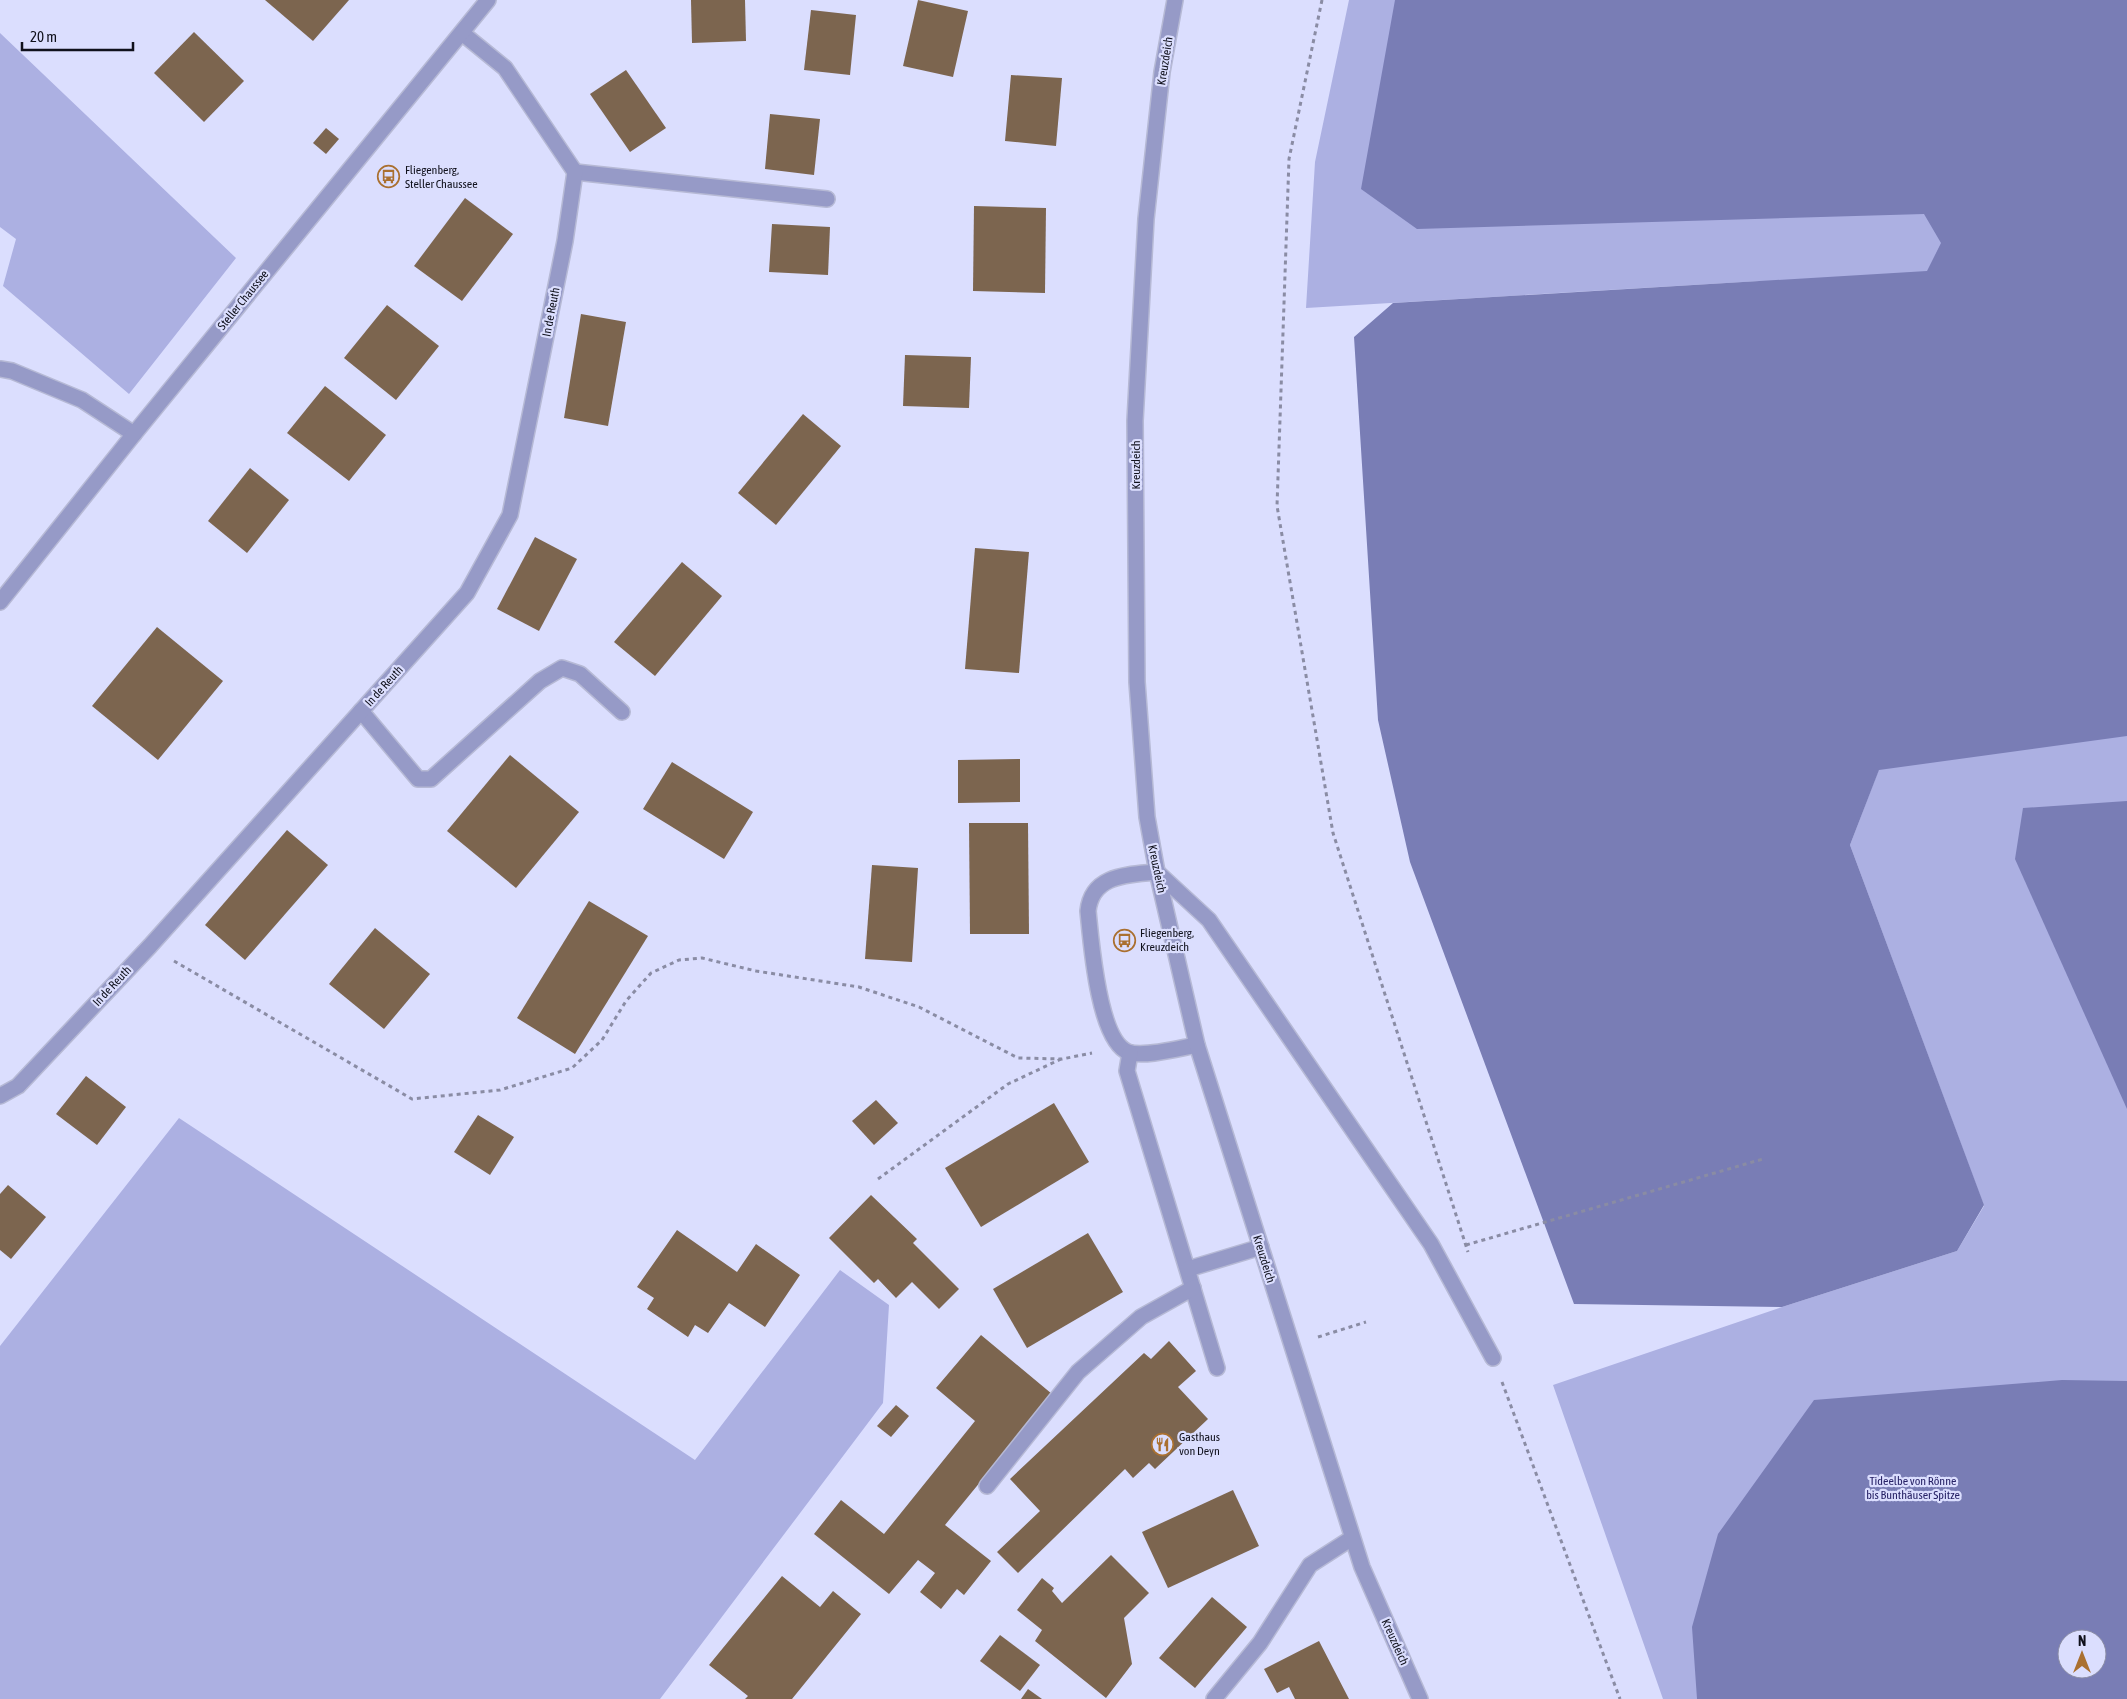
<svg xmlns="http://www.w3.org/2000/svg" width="2127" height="1699" font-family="'Asap Condensed',sans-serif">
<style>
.green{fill:#acb0e2;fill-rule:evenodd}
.water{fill:#797db5;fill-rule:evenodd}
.building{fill:#7c654f}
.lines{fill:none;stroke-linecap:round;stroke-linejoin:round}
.service-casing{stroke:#b6b9d5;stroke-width:18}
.minor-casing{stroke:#b6b9d5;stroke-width:18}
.tertiary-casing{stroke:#b6b9d5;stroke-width:18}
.path{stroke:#8a8ca4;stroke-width:3;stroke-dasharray:4 4;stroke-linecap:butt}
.service{stroke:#969ac7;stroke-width:15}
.minor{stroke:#969ac7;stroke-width:15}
.tertiary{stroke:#969ac7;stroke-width:15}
.labels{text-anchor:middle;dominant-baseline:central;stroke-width:4.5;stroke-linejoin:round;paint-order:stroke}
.street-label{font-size:12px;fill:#10111c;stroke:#dbdefe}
.poi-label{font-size:12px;fill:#10111c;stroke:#dbdefe;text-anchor:start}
.park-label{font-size:12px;fill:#272266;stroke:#dbdefe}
</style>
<rect width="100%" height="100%" fill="#dbdefe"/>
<g class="green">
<path d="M1349 0H2127V1699H1663L1553 1385 1782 1307 1957 1251 1984 1206 1850 845 1879 769 1760 281 1306 308 1315 162ZM2067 1639H2097V1669H2067Z"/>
<polygon points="0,33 236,258 129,394 3,286 16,239 0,227"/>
<polygon points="179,1118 695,1460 840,1270 889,1305 883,1403 660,1699 0,1699 0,1346"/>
</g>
<g class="water">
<polygon points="1395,0 2127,0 2127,736 1879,770 1850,845 1984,1205 1957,1251 1782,1307 1574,1304 1410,862 1378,720 1354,337 1393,303 1927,271 1941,243 1924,214 1417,229 1361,189"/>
<polygon points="2127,801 2127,1109 2015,859 2023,808"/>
<path d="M2062 1380 2127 1381V1699H1697L1692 1627 1718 1534 1814 1400ZM2067 1639H2097V1669H2067Z"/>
</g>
<g class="building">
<polygon points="265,0 349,0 313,41"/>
<polygon points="691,0 745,0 746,41 692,43"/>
<polygon points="918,0 968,11 953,77 903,66"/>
<polygon points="811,10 856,15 850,75 804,70"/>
<polygon points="194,32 244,81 204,122 154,73"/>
<polygon points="626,70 666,128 630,152 590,94"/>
<polygon points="1011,75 1062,78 1056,146 1005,141"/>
<polygon points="770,114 820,119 814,175 765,169"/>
<polygon points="326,128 339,139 326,154 313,143"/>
<polygon points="465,198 513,234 462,301 414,266"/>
<polygon points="974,206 1046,208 1045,293 973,291"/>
<polygon points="772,224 830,227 828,275 769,272"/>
<polygon points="387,305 439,346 396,400 344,358"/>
<polygon points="581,314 626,322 608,426 564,418"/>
<polygon points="905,355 971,357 969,408 903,406"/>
<polygon points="325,386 386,435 349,481 287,433"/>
<polygon points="803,414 841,446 776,525 738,493"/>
<polygon points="250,468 289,500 247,553 208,521"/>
<polygon points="535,537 577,559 539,631 497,609"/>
<polygon points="975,548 1029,552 1019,673 965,669"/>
<polygon points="682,562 722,596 655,676 614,642"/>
<polygon points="157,627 223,681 158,760 92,706"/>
<polygon points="510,755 579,812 516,888 447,831"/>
<polygon points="1020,759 1020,802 958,803 958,760"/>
<polygon points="672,762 753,812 724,859 643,809"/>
<polygon points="969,823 1028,823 1029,934 970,934"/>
<polygon points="287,830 328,865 245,960 205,925"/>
<polygon points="872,865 918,868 912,962 865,959"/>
<polygon points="589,901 648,936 575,1054 517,1018"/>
<polygon points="375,928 430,974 384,1029 329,984"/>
<polygon points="86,1076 126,1107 97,1145 56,1114"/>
<polygon points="876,1100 898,1123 874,1145 852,1121"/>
<polygon points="1054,1103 1089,1162 981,1227 945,1168"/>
<polygon points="478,1115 514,1137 490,1175 454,1152"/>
<polygon points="8,1185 46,1217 11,1259 0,1250 0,1194"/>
<polygon points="871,1195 917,1239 913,1243 959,1289 939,1309 912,1282 896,1298 878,1279 874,1283 829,1238"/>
<polygon points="677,1230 737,1272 756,1244 800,1275 765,1327 729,1303 708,1333 695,1325 688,1337 647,1309 654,1298 637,1287"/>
<polygon points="1088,1233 1123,1292 1027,1348 993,1289"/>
<polygon points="981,1335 1052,1394 945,1525 991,1561 964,1595 957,1589 941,1609 920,1592 935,1573 918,1560 889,1594 814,1534 841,1500 884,1534 975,1421 936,1388"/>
<polygon points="1169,1341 1196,1371 1178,1387 1208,1419 1155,1469 1149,1463 1133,1478 1125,1469 1018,1573 997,1552 1040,1511 1010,1479 1144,1353 1151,1359"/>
<polygon points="896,1405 909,1416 891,1437 877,1426"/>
<polygon points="1233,1490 1259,1546 1168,1588 1142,1532"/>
<polygon points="1111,1555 1149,1593 1124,1618 1132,1664 1106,1698 1035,1641 1042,1630 1017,1610 1042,1578 1054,1588 1052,1591 1062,1603"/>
<polygon points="782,1576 820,1607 833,1591 861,1614 792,1699 745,1699 748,1696 709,1665"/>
<polygon points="1212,1597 1247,1627 1195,1688 1159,1658"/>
<polygon points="1000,1635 1040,1665 1020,1691 980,1661"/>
<polygon points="1319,1641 1349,1699 1295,1699 1289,1687 1277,1693 1264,1669"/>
<polygon points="1028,1689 1042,1699 1021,1699"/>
</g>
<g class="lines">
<defs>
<g id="service">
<polyline points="0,369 12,371 82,400 134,434"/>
<polyline points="361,711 418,779 431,779 540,681 562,668 580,674 622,712"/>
<path d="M1197 1045C1180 1048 1143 1058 1128 1052 1098 1040 1091 940 1088 911 1092 874 1128 875 1157 872L1209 920 1431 1244 1493 1358"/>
<polyline points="1130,1053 1127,1071 1217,1368"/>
<polyline points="1188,1269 1261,1247"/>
<polyline points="987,1486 1078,1372 1141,1317 1193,1288"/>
<polyline points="1214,1699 1260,1643 1310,1565 1352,1538"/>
</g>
<g id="minor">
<polyline points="575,172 827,199"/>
<polyline points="0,1096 18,1086 150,946 467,593 510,515 565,241 575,172 505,68 462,33"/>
</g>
<g id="tertiary">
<polyline points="1175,0 1162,72 1146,219 1135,421 1137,682 1147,817 1157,872 1197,1045 1362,1567 1420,1699"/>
<polyline points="0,602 134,434 488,0"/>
</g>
</defs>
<use href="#service" class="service-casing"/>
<use href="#minor" class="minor-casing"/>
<use href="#tertiary" class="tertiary-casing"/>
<g class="path">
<polyline points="1322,0 1289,159 1277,506 1333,833 1468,1252"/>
<polyline points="174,961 412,1099 500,1090 572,1068 602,1040 626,1001 651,973 679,960 702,958 756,971 859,987 919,1007 1018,1058 1062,1059 1092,1053"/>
<polyline points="878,1179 1008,1084 1061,1059"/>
<polyline points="1466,1245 1763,1159"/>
<polyline points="1318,1337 1366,1322"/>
<polyline points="1502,1382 1620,1699"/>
</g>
<use href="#service" class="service"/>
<use href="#minor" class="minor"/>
<use href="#tertiary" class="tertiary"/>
</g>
<defs>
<symbol id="bus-ring" viewBox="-11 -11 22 22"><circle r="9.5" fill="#dbdefe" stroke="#aa7030" stroke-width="1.5"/><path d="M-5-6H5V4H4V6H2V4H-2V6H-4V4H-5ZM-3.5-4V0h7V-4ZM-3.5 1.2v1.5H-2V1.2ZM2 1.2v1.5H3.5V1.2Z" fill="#aa7030"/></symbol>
<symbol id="restaurant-ring" viewBox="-11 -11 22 22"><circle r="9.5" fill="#dbdefe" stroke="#aa7030" stroke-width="1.5"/><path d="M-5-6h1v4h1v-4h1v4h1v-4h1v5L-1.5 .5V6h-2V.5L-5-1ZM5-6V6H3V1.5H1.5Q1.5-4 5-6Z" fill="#aa7030"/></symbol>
</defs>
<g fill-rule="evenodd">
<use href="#bus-ring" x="376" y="164" width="25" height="25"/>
<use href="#bus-ring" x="1112" y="928" width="25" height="25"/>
<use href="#restaurant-ring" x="1150" y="1432" width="25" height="25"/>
</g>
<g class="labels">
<g class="street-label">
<text transform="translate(1165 61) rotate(-81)">Kreuzdeich</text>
<text transform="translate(243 300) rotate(-51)">Steller Chaussee</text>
<text transform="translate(551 312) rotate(-79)">In de Reuth</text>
<text transform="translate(1136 465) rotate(-90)">Kreuzdeich</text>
<text transform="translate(384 686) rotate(-48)">In de Reuth</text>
<text transform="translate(1157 869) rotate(78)">Kreuzdeich</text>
<text transform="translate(112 986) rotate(-47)">In de Reuth</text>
<text transform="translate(1264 1259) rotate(73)">Kreuzdeich</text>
<text transform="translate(1395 1642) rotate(66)">Kreuzdeich</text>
</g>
<g class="poi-label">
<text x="405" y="170">Fliegenberg,<tspan x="405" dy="14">Steller Chaussee</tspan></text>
<text x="1140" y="933">Fliegenberg,<tspan x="1140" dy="14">Kreuzdeich</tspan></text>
<text x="1179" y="1437">Gasthaus<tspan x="1179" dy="14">von Deyn</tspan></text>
</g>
<g class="park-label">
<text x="1913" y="1481">Tideelbe von Rönne<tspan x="1913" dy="14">bis Bunthäuser Spitze</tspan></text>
</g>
</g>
<g transform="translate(2082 1654)"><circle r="24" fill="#dbdefe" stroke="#8a8ca4"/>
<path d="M0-4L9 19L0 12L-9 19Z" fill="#aa7030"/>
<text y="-8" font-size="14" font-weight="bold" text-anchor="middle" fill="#10111c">N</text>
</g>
<path d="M22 42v8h111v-8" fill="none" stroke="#10111c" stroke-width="2.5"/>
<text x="30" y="42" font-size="15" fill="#10111c" stroke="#dbdefe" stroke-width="4" paint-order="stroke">20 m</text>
</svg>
